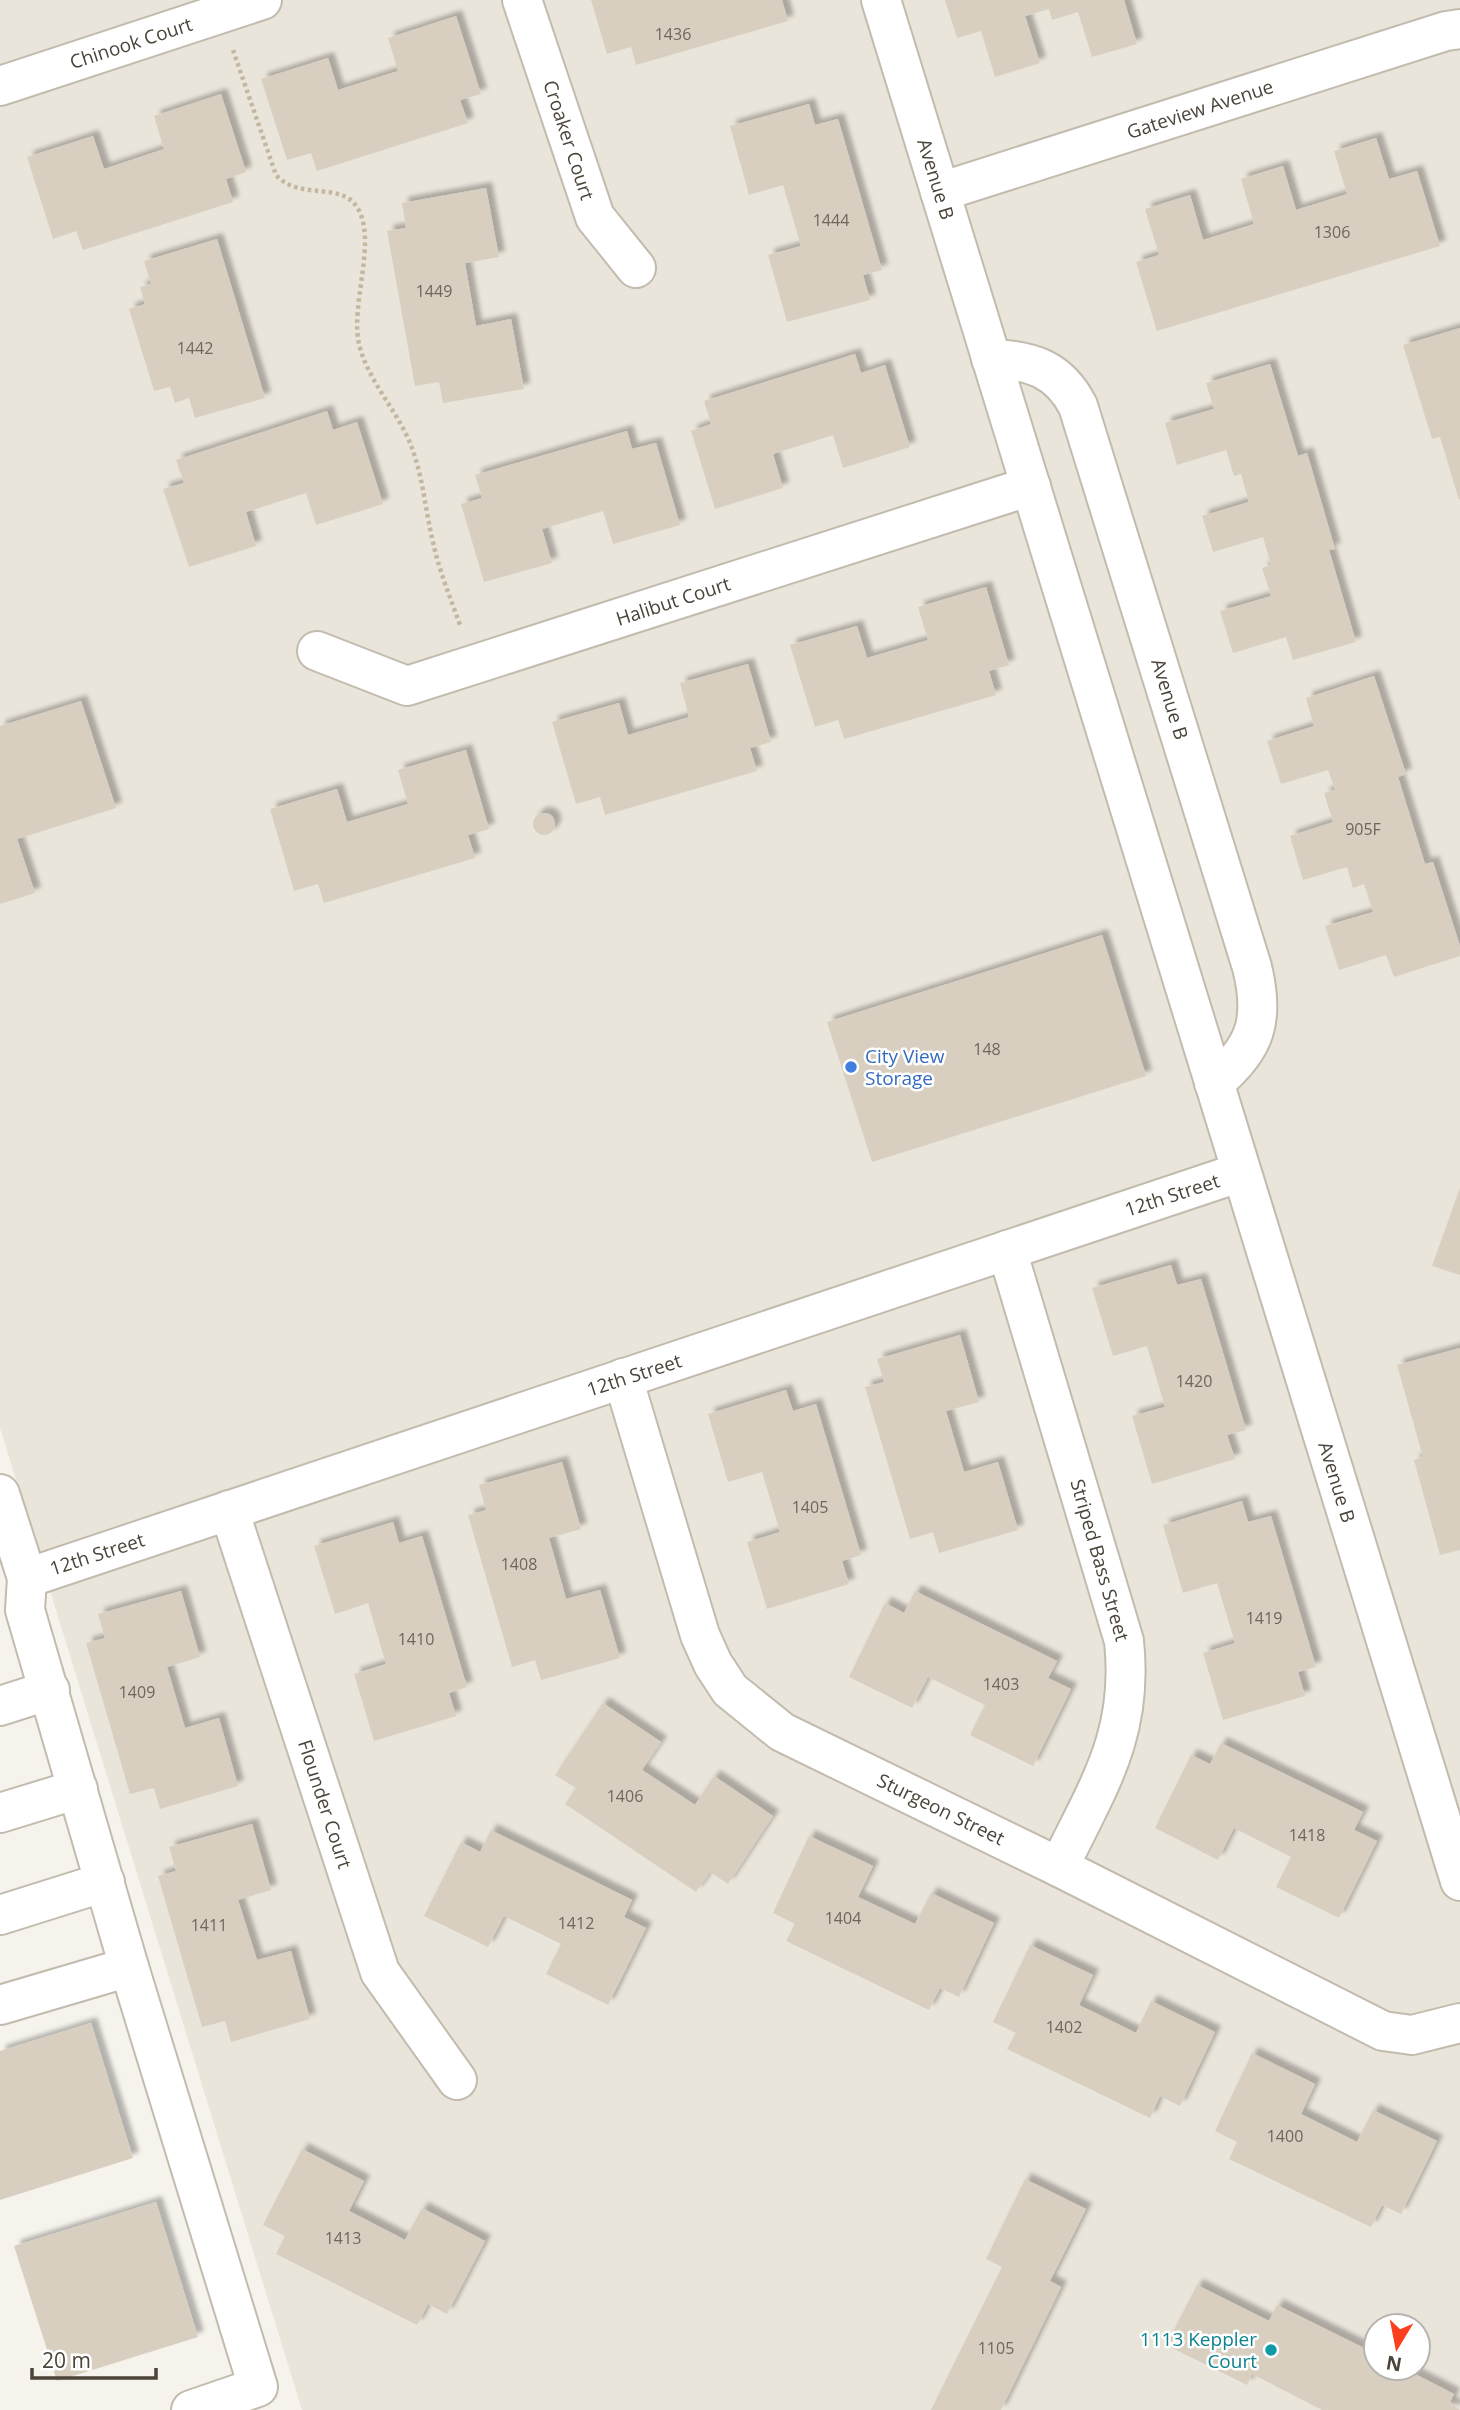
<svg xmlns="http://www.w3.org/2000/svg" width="1460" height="2410" font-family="'Open Sans',sans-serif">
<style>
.residential{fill:#eae5da;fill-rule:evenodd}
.building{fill:#d8cfc1;filter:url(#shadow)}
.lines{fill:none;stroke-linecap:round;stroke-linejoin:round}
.minor-casing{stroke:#c2bbae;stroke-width:42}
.path{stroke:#c4b79f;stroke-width:4.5;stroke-dasharray:3.5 3.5;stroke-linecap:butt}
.minor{stroke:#fff;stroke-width:38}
.shop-dot{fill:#3f7fe0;stroke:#fff;stroke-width:2.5}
.culture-dot{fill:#0f9aa8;stroke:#fff;stroke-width:2.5}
.labels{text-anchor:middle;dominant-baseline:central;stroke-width:5;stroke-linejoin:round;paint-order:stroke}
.number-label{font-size:16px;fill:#6e675b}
.street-label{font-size:19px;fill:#4b4439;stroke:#fff}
.shop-label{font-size:19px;fill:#366cbe;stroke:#fff;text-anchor:start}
.culture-label{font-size:19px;fill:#0d838f;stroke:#fff;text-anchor:end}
</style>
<defs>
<filter id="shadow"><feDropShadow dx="6" dy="-6" stdDeviation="2" flood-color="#0004"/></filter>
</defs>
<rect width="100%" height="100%" fill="#f6f3ec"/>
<path class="residential" d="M0 0H1460V2410H302L0 1428ZM1376 2326H1418V2368H1376Z"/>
<g class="building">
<polygon points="591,0 782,0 788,21 636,65 631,47 607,54"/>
<polygon points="945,0 1124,0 1137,44 1092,57 1078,12 1052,20 1049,9 1025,16 1040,63 995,77 981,31 957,38"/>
<polygon points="456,16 481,94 460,100 468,123 317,171 311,153 287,160 261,79 328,58 338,90 398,71 388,38"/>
<polygon points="221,94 246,172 226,179 233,202 83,250 76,231 53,239 27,157 93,136 104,169 164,149 154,116"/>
<polygon points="809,104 815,125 838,119 882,270 863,275 870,300 787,322 768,255 801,246 783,185 749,195 730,126"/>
<polygon points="1376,138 1389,179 1417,171 1440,246 1157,331 1136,262 1159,255 1145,209 1190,195 1203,240 1254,224 1241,179 1283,166 1296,210 1347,194 1334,151"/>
<polygon points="486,188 499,257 465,263 476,326 511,319 524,389 443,403 439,382 415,386 387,231 406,228 402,203"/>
<polygon points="217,239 265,398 195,418 189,398 175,403 170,387 154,391 129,309 145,304 140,287 151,284 144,261"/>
<polygon points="1460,328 1460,499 1459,500 1440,437 1432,439 1403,345"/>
<polygon points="855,354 861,373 885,365 910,447 843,468 833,435 773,454 783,488 715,509 691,431 711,424 704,401"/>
<polygon points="1270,364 1298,456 1307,453 1335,549 1329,550 1356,642 1293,660 1286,637 1233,653 1220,611 1271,596 1262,568 1271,565 1263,537 1213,552 1202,516 1249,502 1241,474 1234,476 1226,450 1177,465 1165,423 1214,409 1206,383"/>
<polygon points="327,411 333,430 357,422 383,504 316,525 306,493 246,512 256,546 189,567 163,489 184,483 176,460"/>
<polygon points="627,431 632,449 656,443 680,525 613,544 603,511 542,529 552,563 484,582 461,504 482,498 475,475"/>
<polygon points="986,587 1009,665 989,671 996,695 844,739 838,720 815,727 790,645 857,626 867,658 928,640 918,607"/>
<polygon points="748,664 771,742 750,748 757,771 605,815 600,797 576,804 552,722 619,703 628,735 689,717 680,683"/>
<polygon points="1374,676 1406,774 1398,777 1425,864 1433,862 1460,946 1460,956 1394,977 1386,955 1339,970 1325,926 1373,912 1364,884 1353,888 1347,867 1303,880 1290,836 1333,822 1324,793 1335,790 1328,770 1281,784 1267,741 1314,726 1306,698"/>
<polygon points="81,701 116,808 17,839 35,893 0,904 0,726"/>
<polygon points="466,750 489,829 468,835 475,858 324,903 318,884 294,891 270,809 337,789 347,822 408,804 398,770"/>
<circle cx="544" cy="824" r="11"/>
<polygon points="1102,935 1146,1076 872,1162 827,1022"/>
<polygon points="1460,1188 1460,1275 1432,1266"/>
<polygon points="1171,1265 1177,1285 1201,1279 1246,1430 1227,1435 1235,1459 1152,1484 1132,1416 1165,1407 1147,1346 1113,1356 1092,1288"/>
<polygon points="960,1335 979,1402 946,1411 964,1472 998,1462 1018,1530 939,1553 933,1532 910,1539 865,1387 884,1382 877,1359"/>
<polygon points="1460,1348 1460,1550 1440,1555 1414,1460 1423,1457 1397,1365"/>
<polygon points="786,1390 793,1411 816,1404 861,1555 842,1561 849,1584 767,1609 747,1542 780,1532 762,1472 728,1482 708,1414"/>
<polygon points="562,1462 581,1529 549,1538 566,1599 600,1590 620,1658 541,1680 535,1660 512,1667 468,1515 486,1510 479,1485"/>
<polygon points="1242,1501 1248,1522 1271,1516 1316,1667 1298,1672 1305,1696 1223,1720 1203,1653 1235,1643 1217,1583 1183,1593 1163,1525"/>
<polygon points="393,1522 399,1543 422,1536 467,1687 449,1693 456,1716 374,1741 354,1674 386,1664 368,1603 335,1614 314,1546"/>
<polygon points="181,1591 200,1657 167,1667 185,1728 219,1718 238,1786 160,1809 154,1788 130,1794 86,1643 105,1638 98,1614"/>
<polygon points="915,1591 1057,1661 1048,1678 1071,1689 1033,1766 970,1735 985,1705 928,1677 912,1708 849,1677 885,1603 904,1613"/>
<polygon points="603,1703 661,1742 642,1770 695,1805 714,1776 773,1816 728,1884 710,1872 696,1892 565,1804 576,1788 555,1775"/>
<polygon points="1221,1743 1363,1812 1354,1830 1377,1841 1339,1918 1276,1887 1291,1857 1234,1828 1218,1860 1155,1828 1191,1755 1210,1764"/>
<polygon points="252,1824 271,1890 238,1900 257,1960 291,1951 310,2019 231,2042 225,2021 202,2027 158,1876 176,1871 169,1847"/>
<polygon points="491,1830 632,1900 624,1917 646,1928 608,2005 546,1974 561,1944 504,1916 488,1947 424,1916 461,1842 480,1852"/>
<polygon points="809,1836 873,1866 858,1897 915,1924 931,1893 994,1923 959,1997 940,1988 929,2010 786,1941 795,1924 773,1913"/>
<polygon points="1030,1945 1093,1975 1079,2005 1136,2033 1151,2001 1215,2032 1180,2106 1160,2096 1150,2118 1007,2049 1016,2033 993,2022"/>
<polygon points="91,2023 133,2158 0,2200 0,2051"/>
<polygon points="1252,2053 1315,2084 1301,2114 1357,2142 1373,2110 1437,2141 1401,2214 1382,2205 1371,2227 1229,2159 1237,2142 1215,2131"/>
<polygon points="302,2149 364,2181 349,2211 405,2240 422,2208 485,2241 447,2314 428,2304 417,2325 276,2254 285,2236 263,2225"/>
<polygon points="1025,2179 1086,2209 1050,2281 1061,2287 1001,2410 931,2410 1002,2267 986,2259"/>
<polygon points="156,2202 198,2337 57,2381 14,2246"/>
<polygon points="1197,2285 1269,2321 1277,2305 1376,2354 1376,2368 1403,2368 1454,2394 1450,2402 1460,2410 1322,2410 1252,2374 1247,2385 1166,2345"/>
</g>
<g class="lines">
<defs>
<g id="minor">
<polyline points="522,0 595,217 636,268"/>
<polyline points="881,0 1460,1881"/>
<polyline points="0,86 262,0"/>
<polyline points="940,192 1446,31 1460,29"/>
<path d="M991 359C1031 360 1059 369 1078 406L1252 967C1265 1020 1256 1048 1214 1083"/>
<polyline points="317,651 407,686 1031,486"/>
<path d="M1007 1250 1124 1641C1134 1735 1098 1786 1059 1867"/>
<polyline points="623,1378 700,1635 713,1664 730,1690 782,1732 1059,1867 1383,2031 1412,2035 1460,2023"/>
<polyline points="0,1494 27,1578 25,1610 129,1967 258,2387 191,2410"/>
<polyline points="229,1510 380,1972 457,2080"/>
<polyline points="27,1578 1241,1172"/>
<polyline points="0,1706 50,1690"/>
<polyline points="0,1813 78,1789"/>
<polyline points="0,1915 105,1882"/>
<polyline points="0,2005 129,1967"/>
</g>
</defs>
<use href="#minor" class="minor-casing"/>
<path class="path" d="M233 50 276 175C299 201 340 181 357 207 378 240 350 304 359 344 367 379 396 409 410 443 423 475 425 509 433 542 439 571 451 599 461 628"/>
<use href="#minor" class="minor"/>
</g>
<circle class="shop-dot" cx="851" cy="1067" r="7"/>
<circle class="culture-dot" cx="1271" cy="2350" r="7"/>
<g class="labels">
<g class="number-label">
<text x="673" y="34">1436</text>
<text x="831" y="220">1444</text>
<text x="1332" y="232">1306</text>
<text x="434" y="291">1449</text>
<text x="195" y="348">1442</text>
<text x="1363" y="829">905F</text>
<text x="987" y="1049">148</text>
<text x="1194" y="1381">1420</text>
<text x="810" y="1507">1405</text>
<text x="519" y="1564">1408</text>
<text x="1264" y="1618">1419</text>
<text x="416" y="1639">1410</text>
<text x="1001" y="1684">1403</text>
<text x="137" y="1692">1409</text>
<text x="625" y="1796">1406</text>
<text x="1307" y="1835">1418</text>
<text x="843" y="1918">1404</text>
<text x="576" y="1923">1412</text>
<text x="209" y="1925">1411</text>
<text x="1064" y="2027">1402</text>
<text x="1285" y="2136">1400</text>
<text x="343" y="2238">1413</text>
<text x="996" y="2348">1105</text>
</g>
<g class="street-label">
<text transform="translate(131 43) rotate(-18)">Chinook Court</text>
<text transform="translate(1200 109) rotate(-18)">Gateview Avenue</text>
<text transform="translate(569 140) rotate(72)">Croaker Court</text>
<text transform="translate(936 179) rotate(73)">Avenue B</text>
<text transform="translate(673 601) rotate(-18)">Halibut Court</text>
<text transform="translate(1170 699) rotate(73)">Avenue B</text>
<text transform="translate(1172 1195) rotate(-18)">12th Street</text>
<text transform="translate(634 1375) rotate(-18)">12th Street</text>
<text transform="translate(1337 1482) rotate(73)">Avenue B</text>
<text transform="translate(97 1554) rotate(-18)">12th Street</text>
<text transform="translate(1100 1560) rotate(74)">Striped Bass Street</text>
<text transform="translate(325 1804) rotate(72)">Flounder Court</text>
<text transform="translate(941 1809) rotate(26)">Sturgeon Street</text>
</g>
<g class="shop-label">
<text x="865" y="1056">City View<tspan x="865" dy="22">Storage</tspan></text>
</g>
<g class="culture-label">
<text x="1257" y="2339">1113 Keppler<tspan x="1257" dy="22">Court</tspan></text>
</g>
</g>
<g transform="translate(1397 2347) rotate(190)"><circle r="33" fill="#ffffff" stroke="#b7b4b0" stroke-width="2"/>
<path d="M0-5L12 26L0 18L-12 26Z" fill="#fc3f1d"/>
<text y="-10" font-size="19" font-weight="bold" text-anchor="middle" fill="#4b4439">N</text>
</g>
<path d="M32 2368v10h124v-10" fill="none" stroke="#4b4439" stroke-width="3.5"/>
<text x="42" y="2368" font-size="21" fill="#4b4439" stroke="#ffffff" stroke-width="5" paint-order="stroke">20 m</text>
</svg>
